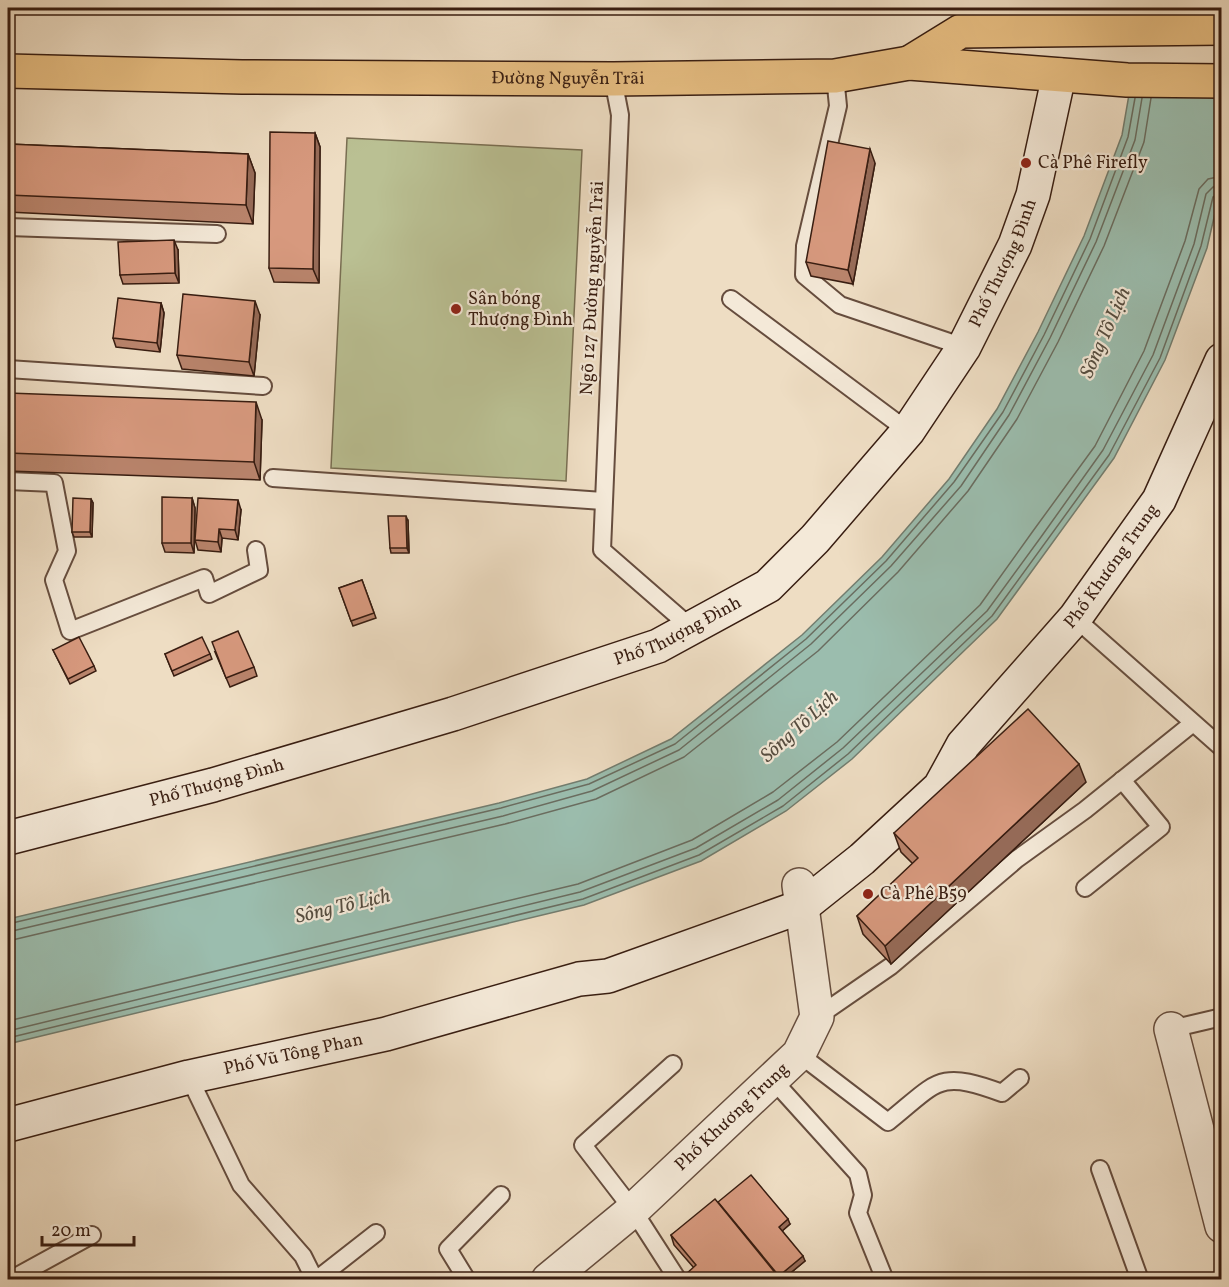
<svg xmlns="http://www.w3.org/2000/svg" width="1229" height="1287" font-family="Vollkorn,serif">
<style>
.green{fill:#bac093;stroke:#796e52;stroke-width:1.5}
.water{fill:#9bbdae;stroke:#737d6f;stroke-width:1.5}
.pier{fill:#eeddc3}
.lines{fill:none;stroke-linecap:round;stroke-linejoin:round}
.shore{stroke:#6a6d60;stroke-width:1.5}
.service-casing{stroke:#664d3e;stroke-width:20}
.minor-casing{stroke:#664d3e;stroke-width:36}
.tertiary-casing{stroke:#664d3e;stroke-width:36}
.secondary-casing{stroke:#381d11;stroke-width:36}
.primary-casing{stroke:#381d11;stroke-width:36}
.service{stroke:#f4e9d8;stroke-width:16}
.minor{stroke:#f4e9d8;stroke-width:33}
.tertiary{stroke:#f4e9d8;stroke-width:33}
.secondary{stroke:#f4e9d8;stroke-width:33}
.primary{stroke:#e7be82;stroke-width:33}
.wall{fill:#b9846c;stroke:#381d11;stroke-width:1.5}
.shaded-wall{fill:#966b58;stroke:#381d11;stroke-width:1.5}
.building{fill:#d7997e;stroke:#381d11;stroke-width:1.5}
.poi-dot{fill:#8f2418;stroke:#f4e9d8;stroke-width:2}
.labels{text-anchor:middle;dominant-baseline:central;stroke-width:4.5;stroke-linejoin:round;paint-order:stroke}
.street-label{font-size:18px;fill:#381d11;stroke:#f4e9d8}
.poi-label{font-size:18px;fill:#381d11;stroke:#f4e9d8;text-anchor:start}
.water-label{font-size:20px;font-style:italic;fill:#564d40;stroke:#f4e9d8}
</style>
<rect width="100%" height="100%" fill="#eeddc3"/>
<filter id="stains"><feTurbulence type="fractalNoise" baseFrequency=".00333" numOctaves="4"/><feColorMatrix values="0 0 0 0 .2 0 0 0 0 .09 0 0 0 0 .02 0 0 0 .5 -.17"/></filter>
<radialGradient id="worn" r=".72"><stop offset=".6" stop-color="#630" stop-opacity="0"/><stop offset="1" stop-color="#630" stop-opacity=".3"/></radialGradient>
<polygon class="green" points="347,138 582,150 566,481 331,468"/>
<polygon class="water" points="1144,8 1221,8 1221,187 1207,248 1165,360 1114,458 997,619 852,759 786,811 701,861 584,905 8,1044 8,919 499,803 587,779 671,739 802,635 882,557 949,479 997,409 1038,332 1084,236 1122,135"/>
<polygon class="pier" points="1141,8 1221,8 1221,81 1129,80"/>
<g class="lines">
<g class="shore">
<polyline points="8,924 501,808 589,784 675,744 806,639 886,561 954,482 1003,412 1044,335 1090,239 1128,137 1135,98"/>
<polyline points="8,932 503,816 592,791 679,750 811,644 891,566 961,486 1009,415 1050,338 1096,242 1135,140 1142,98"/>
<polyline points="8,941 505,824 596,799 684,757 818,651 898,572 968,491 1017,419 1058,342 1104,246 1144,142 1151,98"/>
<polyline points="8,1021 578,884 692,840 773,792 837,742 980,605 1033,531 1095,446 1144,351 1185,241 1199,189 1208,179 1222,176"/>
<polyline points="8,1031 580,892 696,848 778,800 843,748 987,611 1041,537 1103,450 1153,355 1194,244 1206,194 1213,187 1222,185"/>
<polyline points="8,1038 583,899 699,855 783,806 848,754 992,616 1109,455 1160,358 1201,246 1213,197 1222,192"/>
</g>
<defs>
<g id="service">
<polyline points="835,76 838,106 805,246 804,275 840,305 964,347"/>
<polyline points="613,79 620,115 602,550 680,618 688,631"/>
<polyline points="8,227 217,234"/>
<polyline points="731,299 908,431"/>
<polyline points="8,369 263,386"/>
<polyline points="273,478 603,501"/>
<polyline points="8,481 54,483 67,551 54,580 70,631 204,578 209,594 259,570 256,550"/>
<polyline points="1075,618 1222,748"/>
<polyline points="1085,888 1161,827 1122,780"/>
<polyline points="817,1017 891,966 1017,859 1085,810 1193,723"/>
<polyline points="1171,1029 1222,1017"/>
<path d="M799 1054 888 1122C938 1082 937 1069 1002 1093L1020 1078"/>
<polyline points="673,1064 583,1145 633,1210 678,1280"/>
<polyline points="189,1077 241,1185 303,1256 315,1280"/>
<polyline points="773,1080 858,1174 863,1195 858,1213 885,1280"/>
<polyline points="1100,1169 1140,1280"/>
<polyline points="10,1280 92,1235"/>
<polyline points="316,1280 376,1233"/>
<polyline points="467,1280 448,1249 501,1195"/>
</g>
<polyline id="minor" points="1171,1029 1222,1226"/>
<g id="tertiary">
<path id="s1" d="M548 1280 633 1210 799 1054 817 1017 799 885"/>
</g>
<g id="secondary">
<path id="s2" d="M8 838 213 785 453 714 658 646 768 586 815 539 908 431 964 347 1015 245 1033 195 1059 75"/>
<path id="s3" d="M8 1125 189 1077 386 1034 579 979 608 976 803 906 862 859 940 787 963 745 1075 618 1159 500 1222 360"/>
</g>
<g id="primary">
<polyline points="909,63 961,31 1222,28"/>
<path id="s4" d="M8 71 242 77 613 79 835 76 909 63 1127 80 1222 81"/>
</g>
</defs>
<use href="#service" class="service-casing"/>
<use href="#minor" class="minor-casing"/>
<use href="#tertiary" class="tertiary-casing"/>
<use href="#secondary" class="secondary-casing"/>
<use href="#primary" class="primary-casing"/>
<use href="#service" class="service"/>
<use href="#minor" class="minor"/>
<use href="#tertiary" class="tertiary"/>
<use href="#secondary" class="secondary"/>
<use href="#primary" class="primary"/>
</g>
<g class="wall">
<polygon points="315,133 320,147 319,283 274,282 269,268"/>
<polygon points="8,144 248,154 255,173 253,224 8,212"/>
<polygon points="875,163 853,284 811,276 806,262"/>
<polygon points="178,250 179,283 123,284 120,275"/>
<polygon points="161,303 164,313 160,352 116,347 113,338"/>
<polygon points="260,315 254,376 182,369 177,355"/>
<polygon points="8,393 262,420 260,480 8,471"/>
<polygon points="192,498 195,508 194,553 165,552 162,543"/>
<polygon points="91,499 93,503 92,537 74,537 72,532"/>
<polygon points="241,510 238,540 222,538 221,552 198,550 195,540"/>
<polygon points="408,521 409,553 391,553 390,548"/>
<polygon points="362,580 376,618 353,626 339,588"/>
<polygon points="53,650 94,666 96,671 70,684"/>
<polygon points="215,652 254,667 257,676 230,687"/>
<polygon points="165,654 210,654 212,659 174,676"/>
<polygon points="1086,782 891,964 863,934 857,916 913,864 901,852 894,833"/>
<polygon points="718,1202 790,1224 782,1231 805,1261 782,1280 686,1280 685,1275 694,1268 674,1245 671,1235"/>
</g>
<g class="shaded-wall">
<polygon points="315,133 320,147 319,283 313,269"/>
<polygon points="870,149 875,163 853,284 848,270"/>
<polygon points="248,154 255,173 253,224 246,205"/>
<polygon points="174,240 178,250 179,283 175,273"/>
<polygon points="255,301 260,315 254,376 249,362"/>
<polygon points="161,303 164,313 160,352 157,343"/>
<polygon points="256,402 262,420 260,480 254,462"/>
<polygon points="192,498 195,508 194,553 191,543"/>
<polygon points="91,499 93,503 92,537 90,532"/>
<polygon points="238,500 241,510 238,540 235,530"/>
<polygon points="406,516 408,521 409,553 407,548"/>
<polygon points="219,529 222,538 221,552 218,542"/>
<polygon points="1079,764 1086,782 891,964 885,946"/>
<polygon points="788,1219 790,1224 781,1232 779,1227"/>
<polygon points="803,1256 805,1261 782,1280 778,1280 777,1277"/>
</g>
<g class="building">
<polygon points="270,132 315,133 313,269 269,268"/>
<polygon points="828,141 870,149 848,270 806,262"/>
<polygon points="8,144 248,154 246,205 8,195"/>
<polygon points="174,240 175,273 120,275 118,242"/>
<polygon points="183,294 255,301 249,362 177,355"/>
<polygon points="118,298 161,303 157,343 113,338"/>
<polygon points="8,393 256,402 254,462 8,453"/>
<polygon points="162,497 192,498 191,543 162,543"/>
<polygon points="73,498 91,499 90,532 72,532"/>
<polygon points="198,498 238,500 235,530 219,529 218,542 195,540"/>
<polygon points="388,516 406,516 407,548 390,548"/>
<polygon points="362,580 374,613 351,621 339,588"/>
<polygon points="238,631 254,667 226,678 212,642"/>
<polygon points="79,637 94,666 68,679 53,650"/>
<polygon points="202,637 210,654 172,671 165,654"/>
<polygon points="1028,709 1079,764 885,946 857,916 918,858 894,833"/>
<polygon points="751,1175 788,1219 779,1227 803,1256 779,1276 718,1202"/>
<polygon points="715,1199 781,1280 688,1280 685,1275 696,1265 671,1235"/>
</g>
<g class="poi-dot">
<circle cx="1026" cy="163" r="6"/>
<circle cx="456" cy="309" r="6"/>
<circle cx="868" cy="894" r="6"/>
</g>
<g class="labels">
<g class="street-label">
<text stroke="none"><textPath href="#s4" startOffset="560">Đường Nguyễn Trãi</textPath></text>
<text stroke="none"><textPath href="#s2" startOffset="1206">Phố Thượng Đình</textPath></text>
<text transform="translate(593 288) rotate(-87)">Ngõ 127 Đường nguyễn Trãi</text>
<text stroke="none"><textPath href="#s3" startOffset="1288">Phố Khương Trung</textPath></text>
<text stroke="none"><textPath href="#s2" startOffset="702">Phố Thượng Đình</textPath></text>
<text stroke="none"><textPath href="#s2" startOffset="216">Phố Thượng Đình</textPath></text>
<text stroke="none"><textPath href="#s3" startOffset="294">Phố Vũ Tông Phan</textPath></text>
<text stroke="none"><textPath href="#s1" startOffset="246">Phố Khương Trung</textPath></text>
</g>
<g class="poi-label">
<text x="1038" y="163">Cà Phê Firefly</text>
<text x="468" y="299">Sân bóng<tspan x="468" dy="21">Thượng Đình</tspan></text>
<text x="880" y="894">Cà Phê B59</text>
</g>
<g class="water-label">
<text transform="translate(1106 333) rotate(-66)">Sông Tô Lịch</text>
<text transform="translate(800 727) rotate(-42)">Sông Tô Lịch</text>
<text transform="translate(343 907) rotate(-13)">Sông Tô Lịch</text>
</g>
</g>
<rect width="1229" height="1287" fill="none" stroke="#eeddc3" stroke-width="30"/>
<rect x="9" y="9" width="1211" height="1269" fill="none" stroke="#381d11" stroke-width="3"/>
<rect x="15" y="15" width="1199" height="1257" fill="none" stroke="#381d11" stroke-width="1.5"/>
<path d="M42 1236v9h92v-9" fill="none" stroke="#381d11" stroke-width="3"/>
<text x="51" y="1236" font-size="18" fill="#381d11" stroke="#f4e9d8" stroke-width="4.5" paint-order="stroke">20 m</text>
<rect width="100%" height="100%" filter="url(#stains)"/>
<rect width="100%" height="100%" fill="url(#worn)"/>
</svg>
